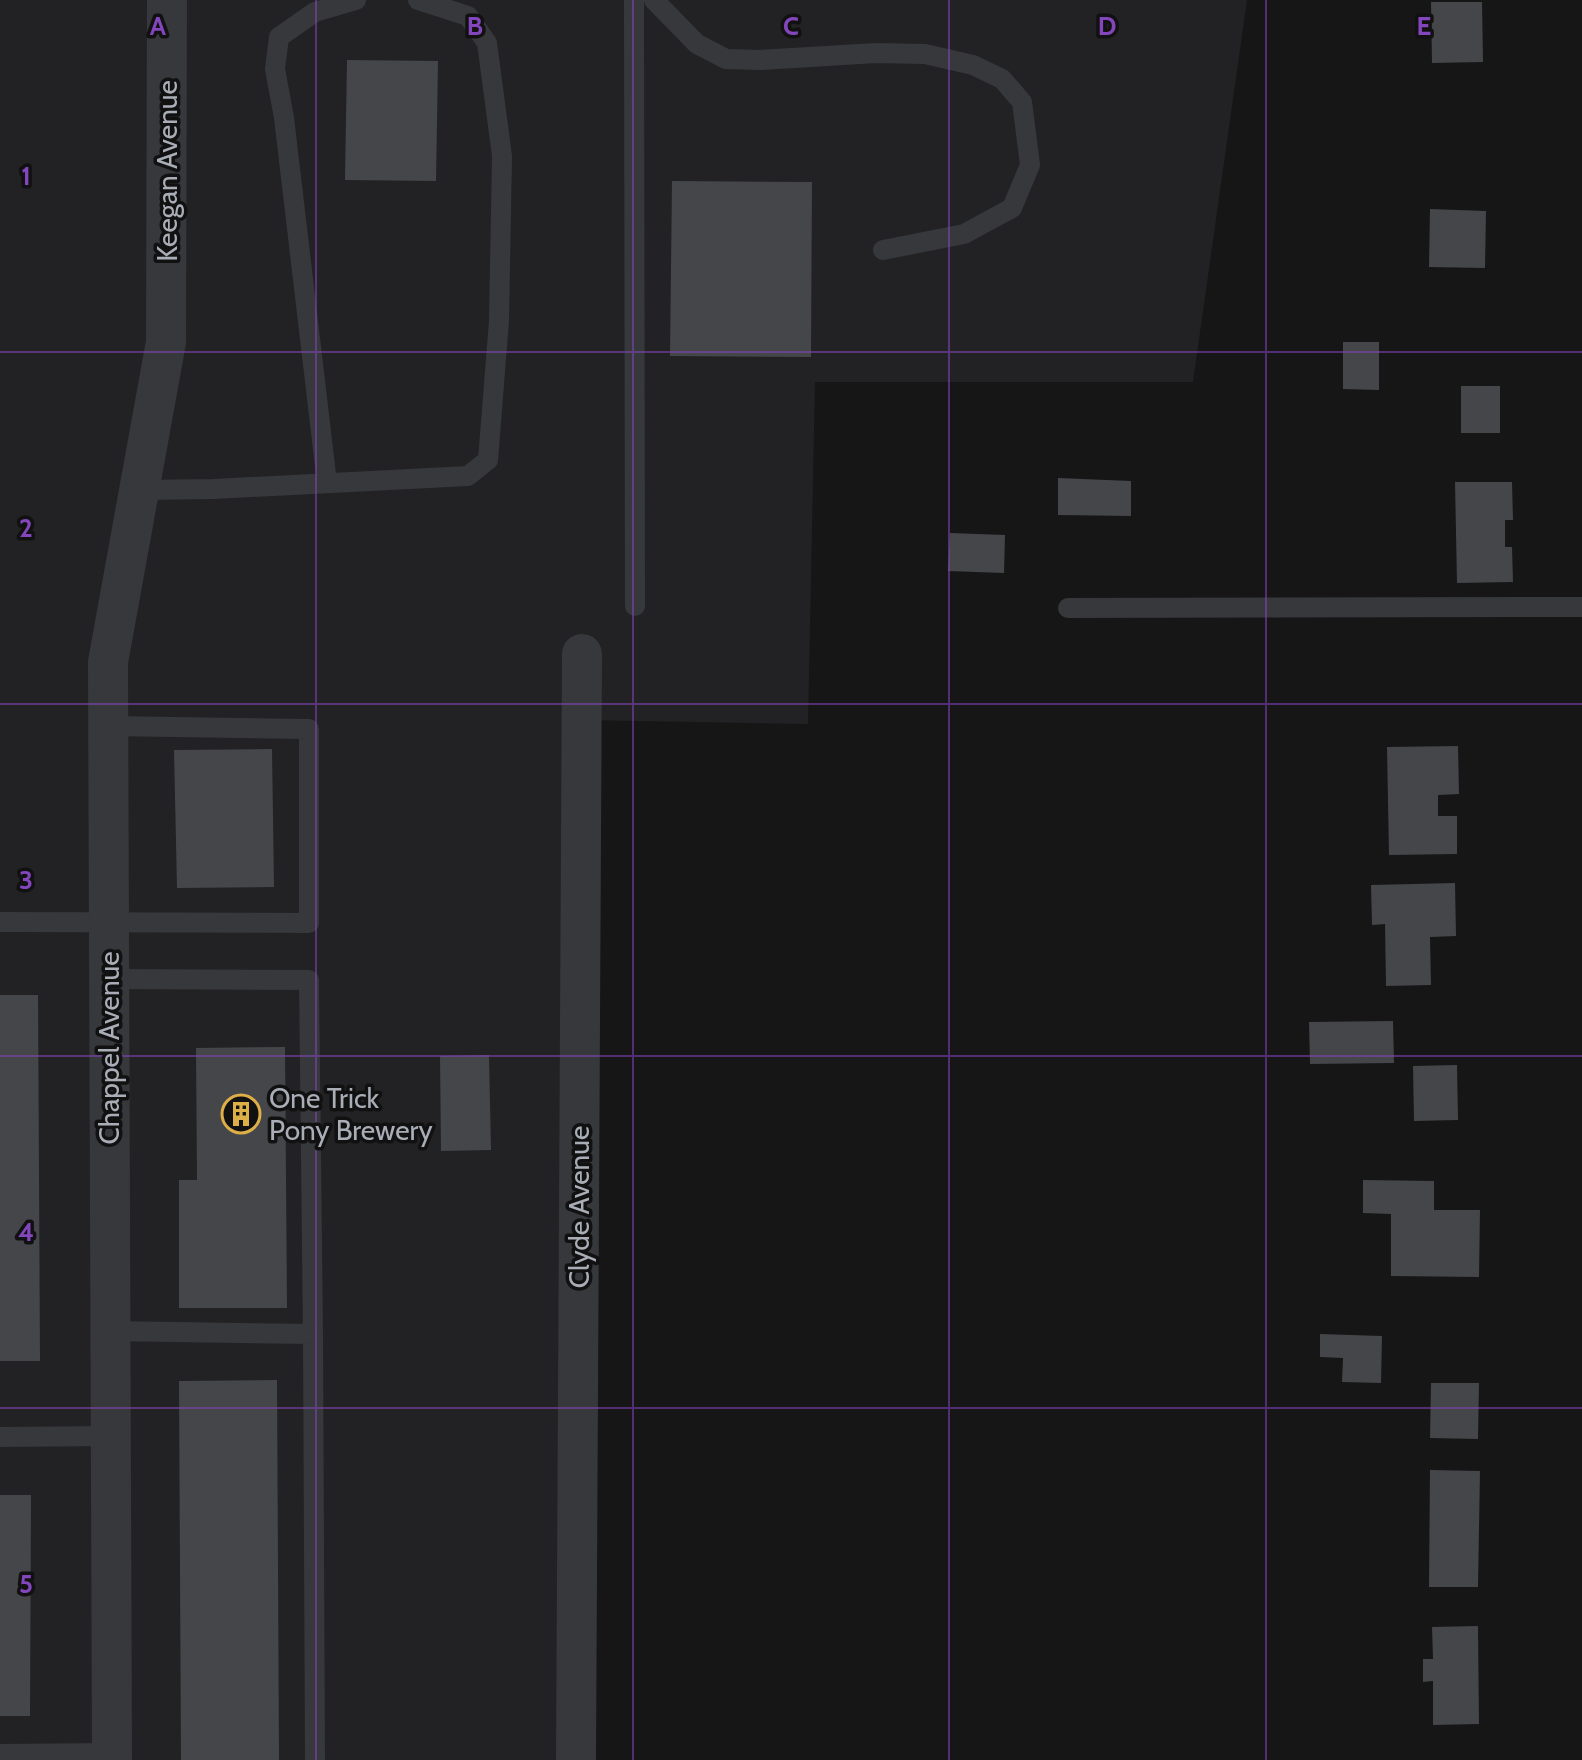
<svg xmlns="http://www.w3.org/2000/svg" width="1582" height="1760" font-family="Cabin,sans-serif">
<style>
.built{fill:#222224}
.building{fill:#45464a}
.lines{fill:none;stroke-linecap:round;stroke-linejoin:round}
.service{stroke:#37383c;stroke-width:20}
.minor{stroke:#37383c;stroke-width:40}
.grid{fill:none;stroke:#8446bd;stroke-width:2;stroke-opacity:0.55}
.labels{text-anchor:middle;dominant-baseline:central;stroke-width:7;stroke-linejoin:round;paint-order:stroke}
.street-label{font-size:28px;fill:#a9adb6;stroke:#111112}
.poi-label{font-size:28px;fill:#a9adb6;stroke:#111112;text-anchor:start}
.grid-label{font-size:26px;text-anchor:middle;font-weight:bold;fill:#8446bd;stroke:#111112;stroke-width:7;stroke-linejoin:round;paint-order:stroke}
</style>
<rect width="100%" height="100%" fill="#161617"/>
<polygon class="built" points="0,0 1247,0 1193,382 815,382 808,724 582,720 576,1760 0,1760"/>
<g class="building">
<polygon points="1431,2 1482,2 1483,62 1432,63"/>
<polygon points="347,60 438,61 436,181 345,180"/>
<polygon points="672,181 812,182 811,357 670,356"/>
<polygon points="1430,209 1486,211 1485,268 1429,267"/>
<polygon points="1343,342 1379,342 1379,390 1343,389"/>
<rect x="1461" y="386" width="39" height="47"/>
<polygon points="1058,478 1131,481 1131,516 1058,515"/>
<polygon points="1455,482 1512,482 1513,520 1505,520 1505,547 1512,547 1513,582 1457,583"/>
<polygon points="950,533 1005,535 1004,573 948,571"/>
<polygon points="1458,746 1459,794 1438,795 1438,816 1457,816 1457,854 1389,855 1387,747"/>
<polygon points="272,749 274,887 177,888 174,750"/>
<polygon points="1455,883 1456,936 1430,937 1431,985 1386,986 1385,924 1372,925 1371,885"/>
<polygon points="0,995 38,995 40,1361 0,1361"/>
<polygon points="1393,1021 1394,1063 1310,1064 1309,1022"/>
<polygon points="285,1047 287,1308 179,1308 179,1180 197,1180 196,1048"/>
<polygon points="489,1055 491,1150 441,1151 440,1056"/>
<polygon points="1457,1065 1458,1120 1414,1121 1413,1066"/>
<polygon points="1363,1180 1434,1181 1434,1210 1480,1210 1479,1277 1391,1276 1391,1214 1363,1213"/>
<polygon points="1320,1334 1382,1336 1381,1383 1342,1382 1343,1358 1320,1357"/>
<polygon points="277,1380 279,1760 181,1760 179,1381"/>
<polygon points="1431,1383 1479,1383 1478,1439 1430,1438"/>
<polygon points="1430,1470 1480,1471 1478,1587 1429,1587"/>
<polygon points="0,1495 31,1495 30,1716 0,1716"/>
<polygon points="1478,1626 1479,1724 1433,1725 1433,1681 1423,1682 1423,1659 1433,1659 1432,1627"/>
</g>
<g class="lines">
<g class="service">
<polyline points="634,0 635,606"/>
<polyline points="654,0 697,44 726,59 760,60 876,53 925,54 973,65 1002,79 1022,102 1030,165 1012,208 964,234 883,250"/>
<polyline points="327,483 284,118 275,69 279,37 315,12 356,0"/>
<polyline points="139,490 214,489 468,476 488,460 499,321 502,156 487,43 468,16 418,0"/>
<polyline points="1068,608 1582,607"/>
<polyline points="0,922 309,923 309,729 108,726"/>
<polyline points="109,979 309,980 313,1334"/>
<polyline points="110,1331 313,1334 315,1760"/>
<polyline points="0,1437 111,1436"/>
<polyline points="0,1754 112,1753"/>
</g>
<g class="minor">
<polyline points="112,1760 108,662 166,342 167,0"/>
<polyline points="576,1760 582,654"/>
</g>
</g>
<path class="grid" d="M316 0V1760M633 0V1760M949 0V1760M1266 0V1760M0 352H1582M0 704H1582M0 1056H1582M0 1408H1582"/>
<defs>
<symbol id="building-ring" viewBox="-11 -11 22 22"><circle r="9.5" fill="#111112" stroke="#deae47" stroke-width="1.5"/><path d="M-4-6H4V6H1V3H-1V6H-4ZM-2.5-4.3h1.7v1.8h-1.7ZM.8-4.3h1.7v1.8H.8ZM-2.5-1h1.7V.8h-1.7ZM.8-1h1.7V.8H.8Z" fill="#deae47"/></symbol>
</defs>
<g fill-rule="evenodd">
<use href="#building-ring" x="219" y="1092" width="44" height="44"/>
</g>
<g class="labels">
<g class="street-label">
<text transform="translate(167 171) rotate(-90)">Keegan Avenue</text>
<text transform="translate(109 1048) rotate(-90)">Chappel Avenue</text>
<text transform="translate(579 1207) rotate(-90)">Clyde Avenue</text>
</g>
<g class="poi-label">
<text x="269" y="1098">One Trick<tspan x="269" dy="32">Pony Brewery</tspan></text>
</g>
</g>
<g class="grid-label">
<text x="158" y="35">A</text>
<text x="475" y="35">B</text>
<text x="791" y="35">C</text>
<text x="1107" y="35">D</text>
<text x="1424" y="35">E</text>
<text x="26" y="185">1</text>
<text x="26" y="537">2</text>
<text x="26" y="889">3</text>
<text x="26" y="1241">4</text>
<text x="26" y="1593">5</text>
</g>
</svg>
